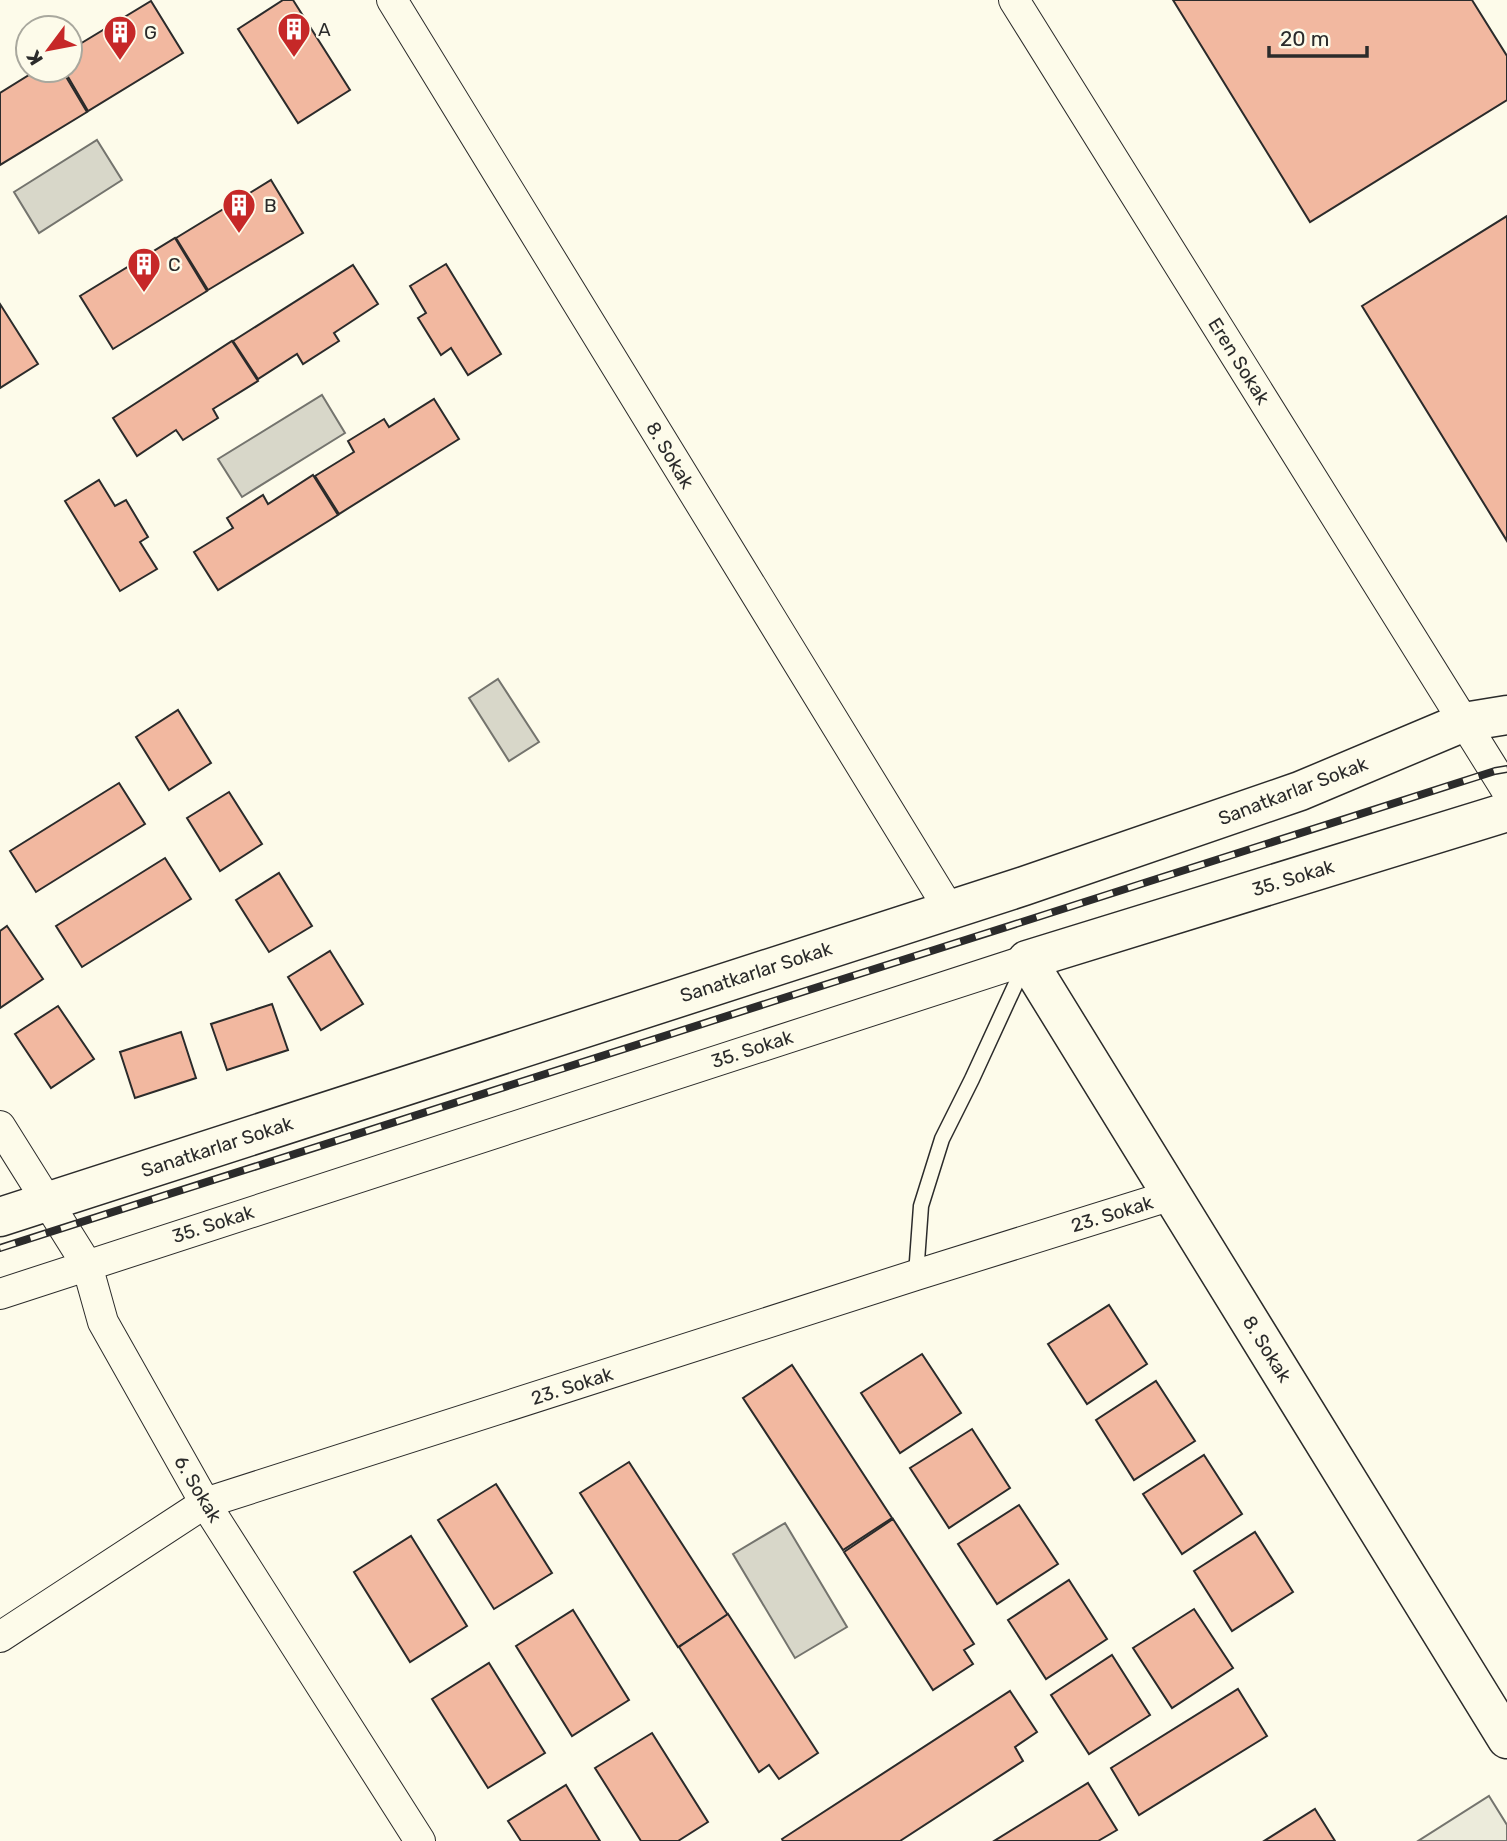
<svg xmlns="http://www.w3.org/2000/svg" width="1507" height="1841" font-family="Rubik,sans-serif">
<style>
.green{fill:#ecebdb;stroke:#74746e;stroke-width:2}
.water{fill:#d8d7c9;stroke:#74746e;stroke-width:2}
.building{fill:#f2b8a0;stroke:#2b2b2b;stroke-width:2}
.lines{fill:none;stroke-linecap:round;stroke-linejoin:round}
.lane-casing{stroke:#2b2b2b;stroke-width:17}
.street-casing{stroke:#2b2b2b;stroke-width:32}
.secondary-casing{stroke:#2b2b2b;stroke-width:41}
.lane{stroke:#fdfbea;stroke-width:14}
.street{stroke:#fdfbea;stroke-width:30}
.secondary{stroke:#fdfbea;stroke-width:38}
.rail-casing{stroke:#2b2b2b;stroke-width:8}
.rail{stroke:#fdfbea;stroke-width:5;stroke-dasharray:16;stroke-linecap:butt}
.labels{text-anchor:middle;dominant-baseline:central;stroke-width:5;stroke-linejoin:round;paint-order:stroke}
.poi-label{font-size:19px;fill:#2b2b2b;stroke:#fdfbea;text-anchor:start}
.street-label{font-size:19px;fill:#2b2b2b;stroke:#fdfbea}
</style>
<rect width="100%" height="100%" fill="#fdfbea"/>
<polygon class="green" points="1489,1796 1507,1825 1507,1841 1418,1841"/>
<g class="water">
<polygon points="97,140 122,180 39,233 14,192"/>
<polygon points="322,395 345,433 242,497 218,459"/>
<polygon points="498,679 539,742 509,761 469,698"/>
<polygon points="785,1523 847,1627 795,1658 733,1554"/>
</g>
<g class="building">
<polygon points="283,0 293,0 350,90 298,123 238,29"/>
<polygon points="1173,0 1472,0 1507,56 1507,100 1310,222"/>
<polygon points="151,1 183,53 88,111 64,70 70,70 70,50"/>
<polygon points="37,70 62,70 87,112 0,165 0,93"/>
<polygon points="271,180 303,233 208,290 176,238"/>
<polygon points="1507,216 1507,541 1362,306"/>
<polygon points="175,238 207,291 113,349 80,296"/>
<polygon points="446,264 501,354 468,375 451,348 441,355 418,318 426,313 410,286"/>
<polygon points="353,265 378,304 334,333 339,341 303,364 297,354 258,379 233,341"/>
<polygon points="0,304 38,364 0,388"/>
<polygon points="232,341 258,381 213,409 218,418 183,440 176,430 137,456 113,418"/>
<polygon points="434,399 459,439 339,514 315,476 354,452 348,441 384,419 389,427"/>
<polygon points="313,475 338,515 218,590 194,552 233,528 227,518 263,495 268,504"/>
<polygon points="99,480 115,506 126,500 148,537 140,542 157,569 120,591 65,501"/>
<polygon points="178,710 211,763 169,790 136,737"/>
<polygon points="119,783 145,824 36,892 10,851"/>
<polygon points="229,792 262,844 220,871 187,818"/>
<polygon points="165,858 191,899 82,967 56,926"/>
<polygon points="279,873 312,926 269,952 236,900"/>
<polygon points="7,926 43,979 0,1008 0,931"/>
<polygon points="330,951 363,1004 321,1030 288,977"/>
<polygon points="272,1004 288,1050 227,1070 211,1024"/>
<polygon points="58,1006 94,1059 51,1088 15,1034"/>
<polygon points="181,1032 196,1078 135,1098 120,1052"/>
<polygon points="1109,1305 1147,1364 1087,1404 1048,1344"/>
<polygon points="922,1354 961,1413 900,1453 861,1393"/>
<polygon points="792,1365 892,1518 843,1550 743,1398"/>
<polygon points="1156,1381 1195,1441 1134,1480 1096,1420"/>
<polygon points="972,1429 1010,1488 949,1528 910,1468"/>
<polygon points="1204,1455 1242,1514 1182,1554 1143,1494"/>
<polygon points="629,1462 728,1615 678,1647 580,1493"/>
<polygon points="496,1484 552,1573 494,1609 438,1520"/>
<polygon points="1019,1505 1058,1564 997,1604 958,1544"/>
<polygon points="893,1519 974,1644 964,1650 973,1664 933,1690 844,1552"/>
<polygon points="1255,1532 1293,1592 1232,1631 1194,1571"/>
<polygon points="411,1536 467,1626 410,1662 354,1572"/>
<polygon points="1069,1580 1107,1639 1046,1679 1008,1620"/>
<polygon points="1194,1609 1233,1668 1172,1708 1133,1648"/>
<polygon points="573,1610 629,1700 572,1736 516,1646"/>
<polygon points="728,1614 818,1753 779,1779 769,1765 759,1772 679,1647"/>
<polygon points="1112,1655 1150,1715 1089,1754 1051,1695"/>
<polygon points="489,1663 545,1753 488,1788 432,1699"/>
<polygon points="1238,1689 1267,1736 1139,1815 1111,1768"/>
<polygon points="1010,1691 1037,1732 1015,1747 1023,1761 900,1841 783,1841 782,1839"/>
<polygon points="652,1733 708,1822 678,1841 641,1841 595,1768"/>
<polygon points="1088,1783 1117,1830 1098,1841 994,1841"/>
<polygon points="566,1785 600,1841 521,1841 508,1821"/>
<polygon points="1315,1809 1335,1841 1264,1841"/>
</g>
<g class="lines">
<defs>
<polyline id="lane" points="916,1275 921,1206 942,1139 972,1079 1024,966"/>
<g id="street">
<polyline points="392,0 949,909"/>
<polyline points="1014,0 1507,791"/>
<polyline points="0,1126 87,1265 103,1322 205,1503 420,1841"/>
<polyline points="0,1294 1027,960"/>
<polyline points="0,1637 205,1503 916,1275 1172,1195"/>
</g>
<g id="secondary">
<polyline points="1507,812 1027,960 1507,1739"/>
<polyline points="0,1217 1024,886 1300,791 1464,722 1507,715"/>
</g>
</defs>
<use href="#lane" class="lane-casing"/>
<use href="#street" class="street-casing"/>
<use href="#secondary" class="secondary-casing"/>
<use href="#lane" class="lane"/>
<use href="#street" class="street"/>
<use href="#secondary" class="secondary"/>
<defs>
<polyline id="rail" points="0,1248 1495,771 1507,769"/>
</defs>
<use href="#rail" class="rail-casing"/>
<use href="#rail" class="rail"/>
</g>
<defs>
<symbol id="building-pin" viewBox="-11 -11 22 30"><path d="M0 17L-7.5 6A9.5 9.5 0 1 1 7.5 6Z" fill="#c62828" stroke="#fdfbea"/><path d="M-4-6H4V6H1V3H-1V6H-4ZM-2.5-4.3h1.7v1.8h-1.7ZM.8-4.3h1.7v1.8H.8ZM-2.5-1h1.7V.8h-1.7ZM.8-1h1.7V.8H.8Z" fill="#fff"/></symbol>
</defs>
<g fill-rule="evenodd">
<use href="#building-pin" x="275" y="10" width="38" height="52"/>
<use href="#building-pin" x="101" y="13" width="38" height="52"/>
<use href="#building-pin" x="220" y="186" width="38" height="52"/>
<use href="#building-pin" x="125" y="245" width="38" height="52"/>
</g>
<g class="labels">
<g class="poi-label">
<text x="318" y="29">A</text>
<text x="144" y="32">G</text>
<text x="264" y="205">B</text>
<text x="168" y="264">C</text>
</g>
<g class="street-label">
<text transform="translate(1239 361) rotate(58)">Eren Sokak</text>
<text transform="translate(670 455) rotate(59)">8. Sokak</text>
<text transform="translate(1293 791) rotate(-21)">Sanatkarlar Sokak</text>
<text transform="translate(1293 878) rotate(-17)">35. Sokak</text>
<text transform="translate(756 972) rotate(-18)">Sanatkarlar Sokak</text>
<text transform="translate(752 1049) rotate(-18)">35. Sokak</text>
<text transform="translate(217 1147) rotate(-18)">Sanatkarlar Sokak</text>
<text transform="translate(1112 1214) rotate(-17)">23. Sokak</text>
<text transform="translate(213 1224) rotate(-18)">35. Sokak</text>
<text transform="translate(1267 1349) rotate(58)">8. Sokak</text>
<text transform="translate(572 1386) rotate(-18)">23. Sokak</text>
<text transform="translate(198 1489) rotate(59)">6. Sokak</text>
</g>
</g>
<g transform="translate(49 49) rotate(238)"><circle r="33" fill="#fdfbea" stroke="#a9a89e" stroke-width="2"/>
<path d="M0-5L12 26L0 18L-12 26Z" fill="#c62828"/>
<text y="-10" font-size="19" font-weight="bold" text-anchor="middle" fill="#2b2b2b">K</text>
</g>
<path d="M1269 46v10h98v-10" fill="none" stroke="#2b2b2b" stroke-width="3.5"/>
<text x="1280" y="46" font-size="21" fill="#2b2b2b" stroke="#fdfbea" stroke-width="5" paint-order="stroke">20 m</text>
</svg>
